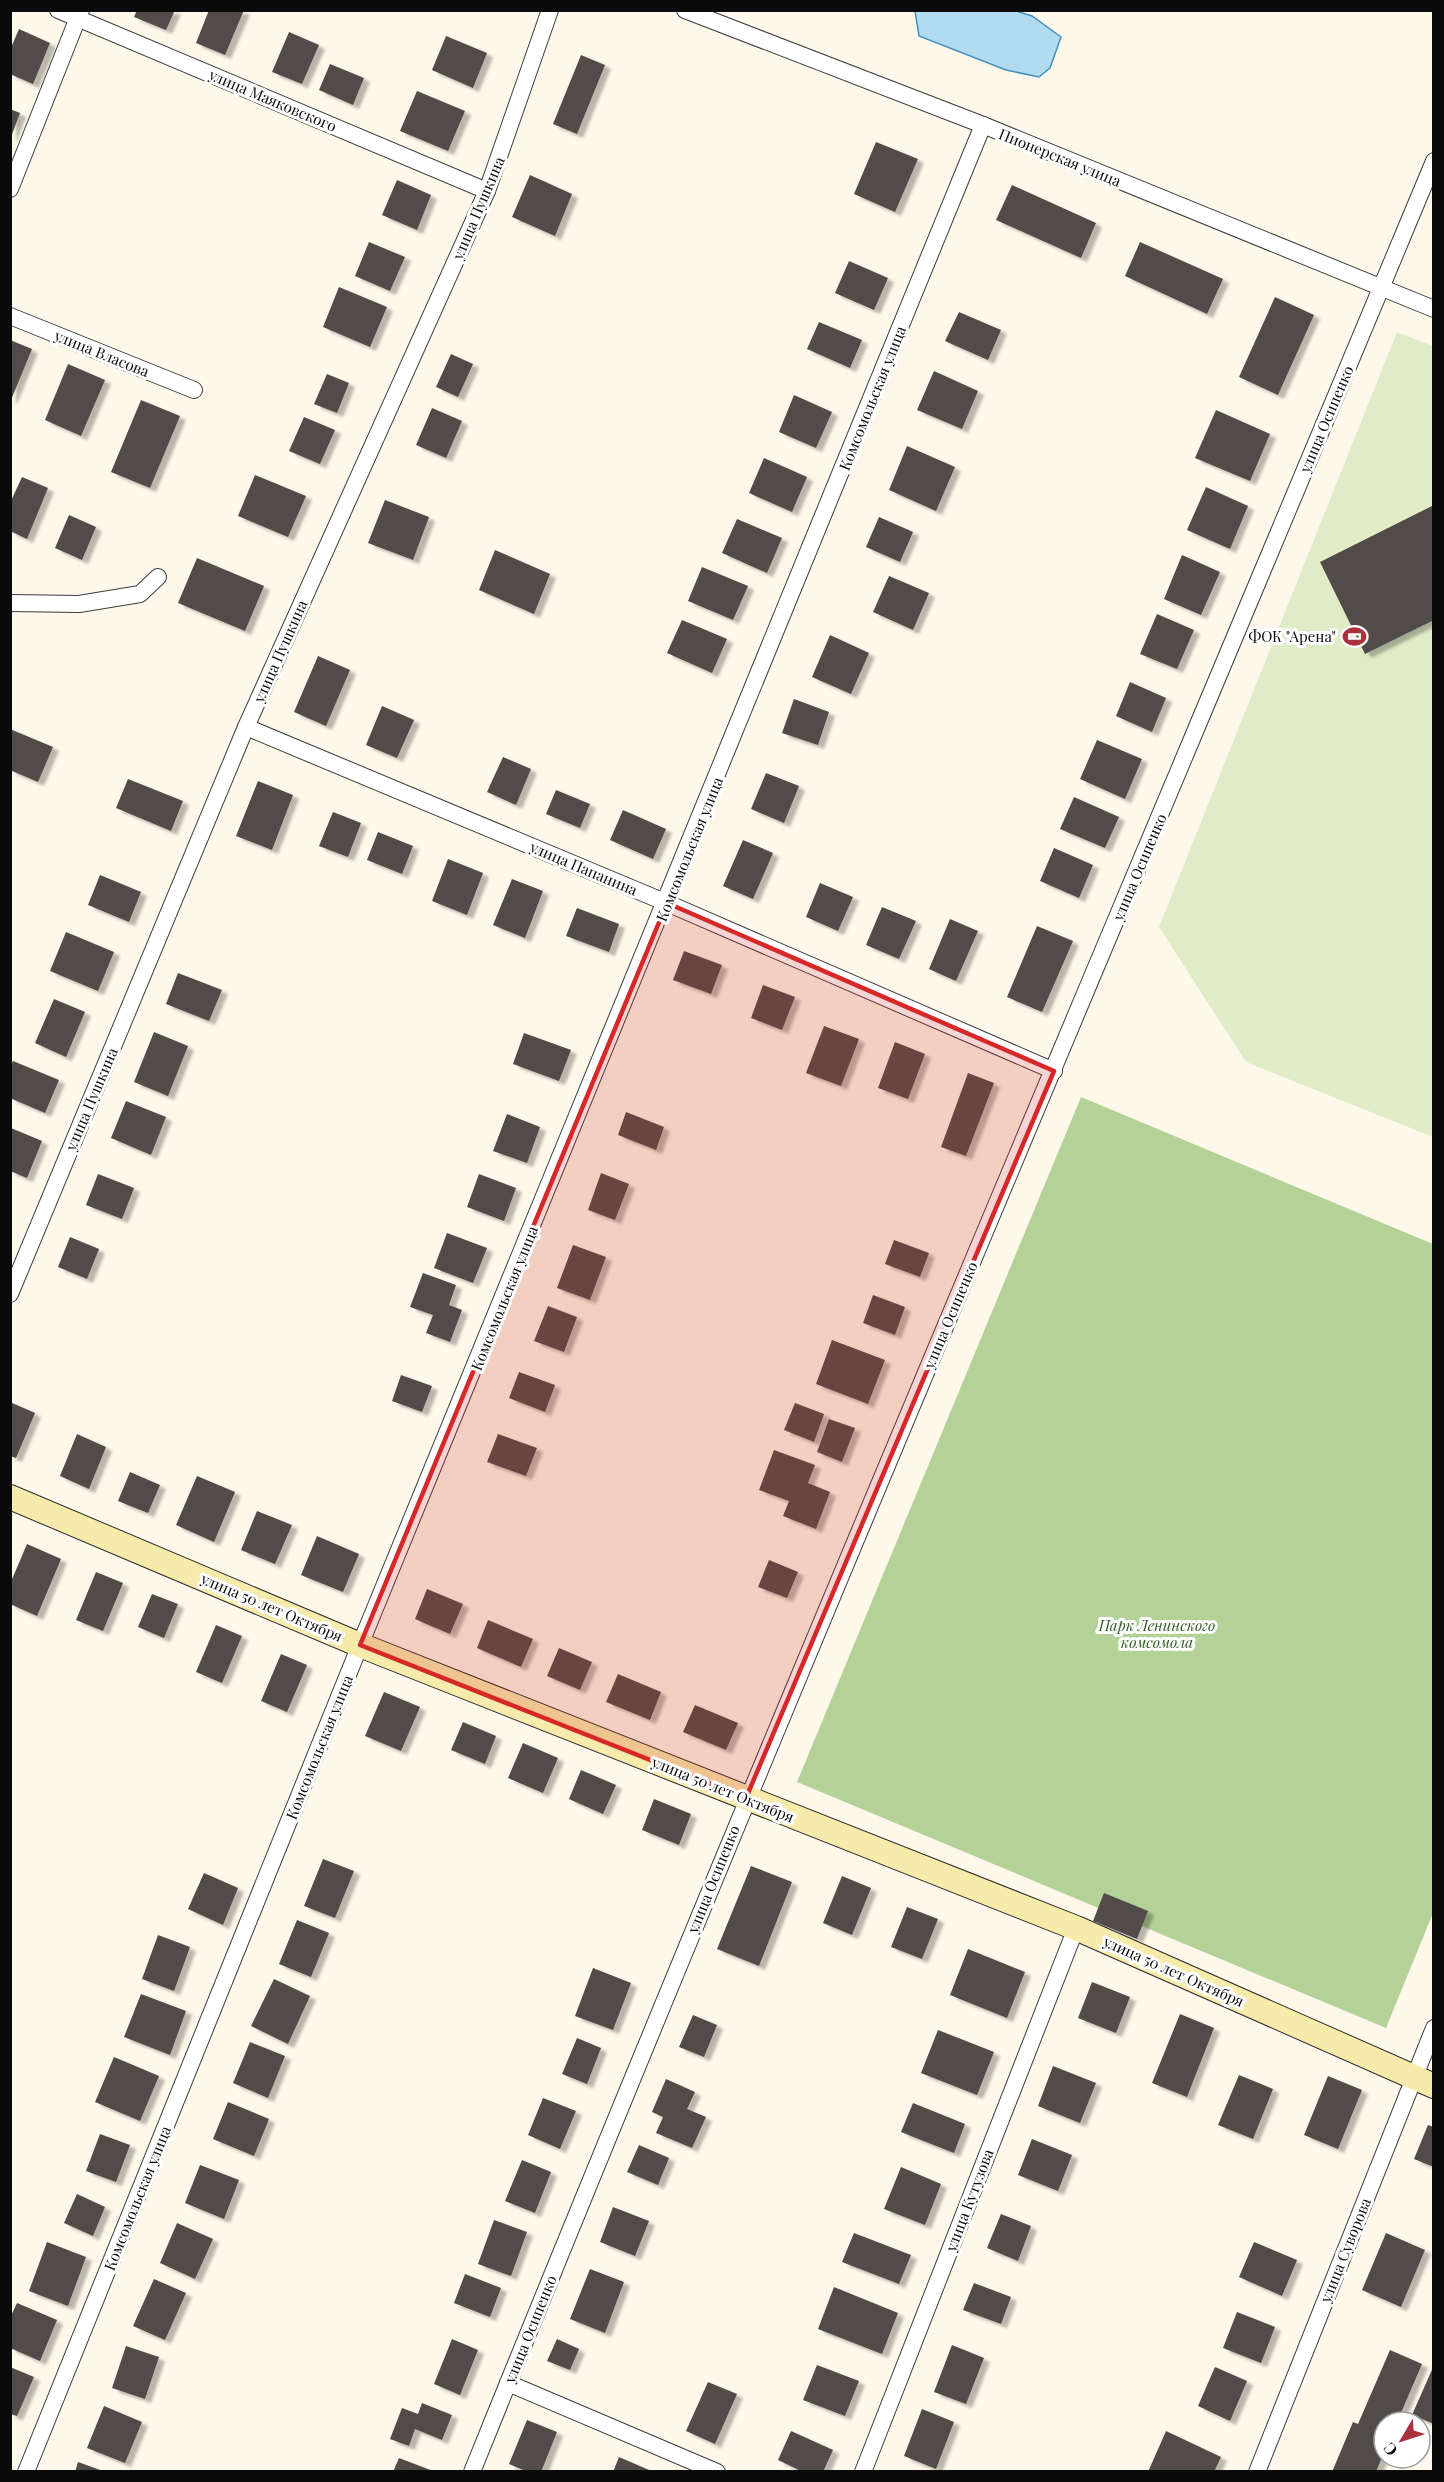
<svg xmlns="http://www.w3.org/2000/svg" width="1444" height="2482" font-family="'Playfair Display',serif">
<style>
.forest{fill:#b4d298}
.pitch{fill:#e0ebc8}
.water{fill:#b3dbef;stroke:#4291be;stroke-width:1.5}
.building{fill:#514b48;filter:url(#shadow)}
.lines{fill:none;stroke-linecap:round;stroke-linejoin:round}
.street-casing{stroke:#3d3d3d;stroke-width:18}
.secondary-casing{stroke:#2c2c2c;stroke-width:26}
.street{stroke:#fff;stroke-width:16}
.secondary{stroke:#f6ebab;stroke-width:24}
.marked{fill:#d62828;fill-opacity:0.2;stroke:#d62828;stroke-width:4.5;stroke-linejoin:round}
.labels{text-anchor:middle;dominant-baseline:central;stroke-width:6;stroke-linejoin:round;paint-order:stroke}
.street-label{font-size:15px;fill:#0a0a0a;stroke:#fff}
.poi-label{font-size:15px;fill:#0a0a0a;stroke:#fff;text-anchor:end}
.park-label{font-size:15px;font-style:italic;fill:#305a22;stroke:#fff}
</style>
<defs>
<filter id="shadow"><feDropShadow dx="6" dy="4" stdDeviation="1.5" flood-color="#0004"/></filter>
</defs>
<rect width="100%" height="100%" fill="#fdf8e9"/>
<polygon class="forest" points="1081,1097 1433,1244 1433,1913 1386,2028 797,1782"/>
<polygon class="pitch" points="1397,332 1433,346 1433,1137 1246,1062 1159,927"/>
<polygon class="water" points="915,11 1016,11 1032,16 1061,37 1050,68 1039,77 1006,70 919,36"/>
<g class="building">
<polygon points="137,10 175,10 166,30 134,17"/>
<polygon points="209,10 244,10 225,55 196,43"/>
<polygon points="19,29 50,43 33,84 10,74 10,50"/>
<polygon points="289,32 319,45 302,84 272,72"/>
<polygon points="446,36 487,53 473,88 432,70"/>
<polygon points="581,55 605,65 577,134 553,124"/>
<polygon points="330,64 364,78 353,105 319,90"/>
<polygon points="417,91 465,111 448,151 400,131"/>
<polygon points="10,109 20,113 11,137 10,137"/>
<polygon points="876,142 918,159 895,212 854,194"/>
<polygon points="530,175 572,194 555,236 512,217"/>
<polygon points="397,180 431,195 417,230 382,215"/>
<polygon points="1012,185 1096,223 1081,258 996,220"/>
<polygon points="369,242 405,257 390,291 355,276"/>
<polygon points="1140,242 1223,279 1207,314 1125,276"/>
<polygon points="849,261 888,278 874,310 835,293"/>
<polygon points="339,287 387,307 370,347 323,327"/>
<polygon points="1275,297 1314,315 1278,395 1239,377"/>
<polygon points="959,312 1001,330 988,360 945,341"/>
<polygon points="819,322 862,340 850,368 807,349"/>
<polygon points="10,340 32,349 11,400 10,400"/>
<polygon points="451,354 473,364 458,397 436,387"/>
<polygon points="68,364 105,380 81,436 45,420"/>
<polygon points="934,371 978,391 962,429 917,410"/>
<polygon points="327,374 349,383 337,413 314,404"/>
<polygon points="794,395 832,412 816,448 779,432"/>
<polygon points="141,400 180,416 150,488 111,472"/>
<polygon points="432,408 462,421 446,458 416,445"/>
<polygon points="1216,410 1270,434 1250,481 1195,458"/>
<polygon points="304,417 335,430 320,464 289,451"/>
<polygon points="907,446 955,467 936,511 889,490"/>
<polygon points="764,458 807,477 792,512 749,493"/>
<polygon points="255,475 306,496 288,537 238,516"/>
<polygon points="22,477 48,488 27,539 10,531 10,503"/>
<polygon points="1206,487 1248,506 1230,549 1187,530"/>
<polygon points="385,500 429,517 413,560 368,543"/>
<polygon points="1434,505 1434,620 1365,654 1320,562"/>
<polygon points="69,515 96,527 82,560 55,548"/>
<polygon points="879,517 913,532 900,562 866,547"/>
<polygon points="737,519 782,538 767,573 722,553"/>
<polygon points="495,550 550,574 534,614 479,590"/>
<polygon points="1182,555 1220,572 1201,615 1164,599"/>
<polygon points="197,558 264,586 245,631 178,603"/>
<polygon points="702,567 748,586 733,620 688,601"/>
<polygon points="889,576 929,593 913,630 873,612"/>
<polygon points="1157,614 1194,630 1177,669 1140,654"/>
<polygon points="682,620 727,639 712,673 667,653"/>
<polygon points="830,635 869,653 851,694 812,677"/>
<polygon points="318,656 350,670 326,726 294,712"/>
<polygon points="1130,682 1166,698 1152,732 1116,716"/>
<polygon points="794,699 829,712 818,745 782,733"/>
<polygon points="382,706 414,720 397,758 366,745"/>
<polygon points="10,729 53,747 38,782 10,770"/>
<polygon points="1097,740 1142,759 1125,799 1080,779"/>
<polygon points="503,757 531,769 516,805 487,792"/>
<polygon points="766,773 799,786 784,823 751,809"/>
<polygon points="128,779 183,801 171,831 116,808"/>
<polygon points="258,781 293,795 272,850 236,836"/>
<polygon points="556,790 590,804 580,828 546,814"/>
<polygon points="1074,797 1119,817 1105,848 1060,829"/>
<polygon points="623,810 666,829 653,859 610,840"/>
<polygon points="333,812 361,823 348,857 319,846"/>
<polygon points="378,832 413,846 402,874 367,860"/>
<polygon points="743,840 773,853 753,899 723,886"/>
<polygon points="1054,848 1093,865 1079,898 1040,881"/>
<polygon points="448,859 483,873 467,915 432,901"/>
<polygon points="100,875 141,892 129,922 88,905"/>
<polygon points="512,879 543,891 525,938 493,925"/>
<polygon points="820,883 853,897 838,931 806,917"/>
<polygon points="882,907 916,921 899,959 866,945"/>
<polygon points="577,908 619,924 609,952 566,936"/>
<polygon points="950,919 978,931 956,981 929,969"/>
<polygon points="1037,926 1073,941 1042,1012 1007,997"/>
<polygon points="66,932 114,952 98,991 50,971"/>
<polygon points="684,951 722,965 711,994 673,980"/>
<polygon points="178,973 222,990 209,1021 166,1004"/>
<polygon points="763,985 795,997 782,1030 751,1018"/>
<polygon points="54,999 85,1012 66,1057 35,1043"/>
<polygon points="824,1026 859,1039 841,1086 806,1073"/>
<polygon points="154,1032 188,1046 168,1096 134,1082"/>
<polygon points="524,1033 571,1050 559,1081 513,1064"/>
<polygon points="895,1042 925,1054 908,1099 878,1088"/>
<polygon points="13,1061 59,1080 45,1113 10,1098 10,1067"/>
<polygon points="968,1073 994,1083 966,1156 941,1147"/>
<polygon points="126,1101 166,1117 151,1155 111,1138"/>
<polygon points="626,1112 664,1127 656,1150 618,1135"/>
<polygon points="507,1114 540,1127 527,1163 493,1151"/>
<polygon points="11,1128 42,1141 27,1178 10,1171"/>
<polygon points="601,1173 629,1184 615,1220 588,1210"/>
<polygon points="98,1174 134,1188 122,1219 86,1205"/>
<polygon points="479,1174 516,1188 504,1221 467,1207"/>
<polygon points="447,1233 487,1248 473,1283 434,1268"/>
<polygon points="70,1237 99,1249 87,1279 58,1267"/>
<polygon points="894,1240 929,1253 920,1277 885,1264"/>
<polygon points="573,1245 606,1257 590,1300 557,1288"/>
<polygon points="423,1273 456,1285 449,1305 462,1310 450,1342 426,1333 433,1315 410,1307"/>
<polygon points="873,1295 905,1307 895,1335 863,1323"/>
<polygon points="548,1306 577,1317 564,1352 534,1341"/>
<polygon points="832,1340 885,1360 868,1404 816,1384"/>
<polygon points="519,1372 555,1385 545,1412 509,1398"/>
<polygon points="401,1375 432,1386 422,1412 392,1401"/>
<polygon points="10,1402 35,1413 16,1458 10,1456"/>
<polygon points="795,1403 824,1414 814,1442 784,1430"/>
<polygon points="829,1419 855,1428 842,1462 817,1452"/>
<polygon points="77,1434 106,1447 89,1489 60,1476"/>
<polygon points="498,1434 537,1448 526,1476 487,1462"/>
<polygon points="774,1450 815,1465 808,1483 830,1492 816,1529 783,1516 789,1501 759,1490"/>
<polygon points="130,1472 160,1485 148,1513 118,1501"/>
<polygon points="197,1476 235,1492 214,1542 176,1525"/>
<polygon points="257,1511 292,1525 275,1564 241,1550"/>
<polygon points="317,1536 359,1554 343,1592 301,1575"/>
<polygon points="27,1544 61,1559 37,1616 10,1604 10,1584"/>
<polygon points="769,1560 798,1572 787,1598 758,1587"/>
<polygon points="96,1572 123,1583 103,1631 76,1620"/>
<polygon points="427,1589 463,1604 450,1634 415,1619"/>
<polygon points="152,1594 178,1604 164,1638 138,1627"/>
<polygon points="488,1620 533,1639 521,1667 477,1648"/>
<polygon points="216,1625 242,1636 222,1683 196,1672"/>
<polygon points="559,1648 592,1662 580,1690 547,1676"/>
<polygon points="281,1654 307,1665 287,1712 261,1701"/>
<polygon points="618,1674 661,1692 650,1720 606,1702"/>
<polygon points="384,1692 420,1707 401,1751 365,1736"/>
<polygon points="695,1705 738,1723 726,1750 683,1732"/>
<polygon points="463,1722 496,1736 485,1764 451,1750"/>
<polygon points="523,1743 558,1758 543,1793 508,1778"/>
<polygon points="581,1770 616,1785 603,1814 569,1799"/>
<polygon points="654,1799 691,1814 679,1845 642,1830"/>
<polygon points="323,1859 354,1871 335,1918 304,1906"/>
<polygon points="751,1866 792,1882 759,1966 717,1949"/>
<polygon points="204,1873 238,1888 223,1925 188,1909"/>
<polygon points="842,1876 871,1888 852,1935 823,1923"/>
<polygon points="1104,1893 1148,1911 1137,1939 1093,1921"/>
<polygon points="907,1907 938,1919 922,1959 891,1947"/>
<polygon points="297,1920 329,1933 311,1977 279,1964"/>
<polygon points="158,1935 190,1947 174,1991 142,1979"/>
<polygon points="968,1949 1025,1972 1007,2018 950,1995"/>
<polygon points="593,1968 631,1983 613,2030 575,2016"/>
<polygon points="274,1979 310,1996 288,2044 251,2026"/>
<polygon points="1092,1982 1130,1997 1116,2033 1078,2018"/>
<polygon points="141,1994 186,2011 170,2055 124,2037"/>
<polygon points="1180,2014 1214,2028 1187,2097 1152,2083"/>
<polygon points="693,2015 717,2025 704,2057 679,2047"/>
<polygon points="938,2030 994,2052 977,2095 921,2073"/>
<polygon points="577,2038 601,2048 587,2084 562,2074"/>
<polygon points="250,2042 285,2056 268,2098 233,2083"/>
<polygon points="114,2057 159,2076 140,2121 95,2102"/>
<polygon points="1053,2066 1096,2083 1080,2123 1038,2106"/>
<polygon points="1239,2075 1273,2089 1253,2139 1218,2125"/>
<polygon points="1328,2076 1362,2090 1338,2149 1304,2135"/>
<polygon points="666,2079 695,2092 687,2109 706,2117 692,2148 656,2133 663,2117 652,2112"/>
<polygon points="543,2098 576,2111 560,2149 528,2135"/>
<polygon points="228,2102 269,2119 254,2156 213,2139"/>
<polygon points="913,2103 965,2124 954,2153 901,2132"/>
<polygon points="1428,2125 1434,2127 1434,2167 1414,2159"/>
<polygon points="100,2134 130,2145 116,2182 86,2171"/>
<polygon points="1032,2139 1072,2155 1058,2191 1018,2175"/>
<polygon points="639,2145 669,2158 658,2185 627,2172"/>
<polygon points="522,2160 551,2172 535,2213 505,2201"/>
<polygon points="200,2165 239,2180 224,2219 185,2203"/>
<polygon points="901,2167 941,2184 925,2225 884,2209"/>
<polygon points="77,2194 105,2207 93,2236 64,2223"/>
<polygon points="613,2207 649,2221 635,2256 600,2242"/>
<polygon points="1001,2214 1031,2226 1018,2261 987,2248"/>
<polygon points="494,2220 527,2232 511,2276 478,2264"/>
<polygon points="177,2223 213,2239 195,2279 160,2263"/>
<polygon points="854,2233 911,2255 899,2284 842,2262"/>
<polygon points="1386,2233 1425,2250 1401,2307 1362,2290"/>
<polygon points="47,2242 86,2257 68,2306 29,2291"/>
<polygon points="1254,2242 1297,2260 1282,2296 1239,2277"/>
<polygon points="590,2269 624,2282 605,2333 570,2319"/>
<polygon points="465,2274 501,2288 490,2317 454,2303"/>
<polygon points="154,2279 186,2293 165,2340 133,2326"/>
<polygon points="974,2283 1011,2297 1001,2324 963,2310"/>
<polygon points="834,2287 898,2313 882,2354 818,2329"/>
<polygon points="17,2303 57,2320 40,2361 10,2348 10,2318"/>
<polygon points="1237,2312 1275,2327 1261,2363 1223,2348"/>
<polygon points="452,2339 478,2350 460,2395 434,2384"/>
<polygon points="557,2339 579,2349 570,2370 547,2361"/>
<polygon points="952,2345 984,2358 966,2404 934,2392"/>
<polygon points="126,2346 159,2357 145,2399 112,2388"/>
<polygon points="1390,2350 1422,2364 1397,2422 1384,2422 1384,2452 1376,2472 1332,2472 1353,2422 1358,2424"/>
<polygon points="817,2365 859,2381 845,2416 803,2400"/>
<polygon points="1434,2365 1434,2424 1412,2415"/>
<polygon points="10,2367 34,2377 17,2416 10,2414"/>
<polygon points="1215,2367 1247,2381 1230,2421 1198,2406"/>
<polygon points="708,2382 737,2394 715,2444 686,2431"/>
<polygon points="422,2403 452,2415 442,2440 415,2429 409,2446 390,2439 402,2408 418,2414"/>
<polygon points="104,2406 142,2422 125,2463 87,2448"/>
<polygon points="922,2409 954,2422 936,2469 904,2456"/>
<polygon points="527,2420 557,2432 541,2472 528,2472 509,2464"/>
<polygon points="791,2431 833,2450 823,2472 803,2472 778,2460"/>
<polygon points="1166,2431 1221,2457 1214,2472 1148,2472"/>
<polygon points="619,2457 649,2470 648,2472 613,2472"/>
<polygon points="399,2458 433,2471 433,2472 393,2472"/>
<polygon points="78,2462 103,2471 103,2472 75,2472"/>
</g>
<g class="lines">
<defs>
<g id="street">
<polyline points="58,10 487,191"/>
<polyline points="685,10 983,125 1434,309"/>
<polyline points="10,189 81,10"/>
<polyline points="10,316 194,390"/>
<polyline points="10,603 79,604 140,594 158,577"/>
<polyline points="246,727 667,903 1054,1071"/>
<polyline points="10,1294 246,727 487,191 550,10"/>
<polyline points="508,2383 717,2472"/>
<polyline points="26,2472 360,1645 983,125"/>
<path d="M472 2472C785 1698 1113 931 1434 161"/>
<polyline points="863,2472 1076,1928"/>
<polyline points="1257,2472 1434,2028"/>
</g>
<polyline id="secondary" points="10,1497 360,1645 1076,1928 1434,2086"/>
</defs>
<use href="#street" class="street-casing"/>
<use href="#secondary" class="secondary-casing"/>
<use href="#street" class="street"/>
<use href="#secondary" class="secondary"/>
</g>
<path class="marked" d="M667 903 1054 1071 746 1798 360 1645Z"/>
<defs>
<symbol id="stadium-bare" viewBox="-9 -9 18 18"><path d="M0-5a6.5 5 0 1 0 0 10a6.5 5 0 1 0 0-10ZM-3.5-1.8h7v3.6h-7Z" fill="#ab323b" stroke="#fff" stroke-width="2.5" paint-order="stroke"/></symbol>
</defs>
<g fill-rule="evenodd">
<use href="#stadium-bare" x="1338" y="620" width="33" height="33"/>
</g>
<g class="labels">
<g class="street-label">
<text transform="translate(273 100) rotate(23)">улица Маяковского</text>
<text transform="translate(1060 157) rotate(22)">Пионерская улица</text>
<text transform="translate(478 208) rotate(-67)">улица Пушкина</text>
<text transform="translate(102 353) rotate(22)">улица Власова</text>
<text transform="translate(872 398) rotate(-68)">Комсомольская улица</text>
<text transform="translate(1326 419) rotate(-67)">улица Осипенко</text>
<text transform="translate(280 651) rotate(-66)">улица Пушкина</text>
<text transform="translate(689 849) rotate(-68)">Комсомольская улица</text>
<text transform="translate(1139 867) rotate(-67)">улица Осипенко</text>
<text transform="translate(584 868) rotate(23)">улица Папанина</text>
<text transform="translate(91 1099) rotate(-67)">улица Пушкина</text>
<text transform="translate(504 1298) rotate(-68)">Комсомольская улица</text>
<text transform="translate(950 1315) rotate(-67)">улица Осипенко</text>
<text transform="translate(272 1607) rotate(23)">улица 50 лет Октября</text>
<text transform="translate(319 1747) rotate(-68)">Комсомольская улица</text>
<text transform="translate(723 1789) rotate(22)">улица 50 лет Октября</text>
<text transform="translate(713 1879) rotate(-68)">улица Осипенко</text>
<text transform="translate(1174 1971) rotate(24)">улица 50 лет Октября</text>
<text transform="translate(137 2198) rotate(-68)">Комсомольская улица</text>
<text transform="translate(969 2200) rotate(-69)">улица Кутузова</text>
<text transform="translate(1345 2250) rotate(-68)">улица Суворова</text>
<text transform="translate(530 2329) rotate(-68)">улица Осипенко</text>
</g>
<g class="poi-label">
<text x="1336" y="636">ФОК "Арена"</text>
</g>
<g class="park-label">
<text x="1157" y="1625">Парк Ленинского<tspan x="1157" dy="17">комсомола</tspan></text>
</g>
</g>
<rect width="1444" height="2482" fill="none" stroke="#0a0a0a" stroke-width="24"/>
<g transform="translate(1402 2440) rotate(231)"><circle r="28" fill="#ffffff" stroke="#9d9d9d" stroke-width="1.5"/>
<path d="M0-4.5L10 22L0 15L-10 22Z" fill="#ab323b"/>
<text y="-9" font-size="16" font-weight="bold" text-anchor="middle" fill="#0a0a0a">С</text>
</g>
</svg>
